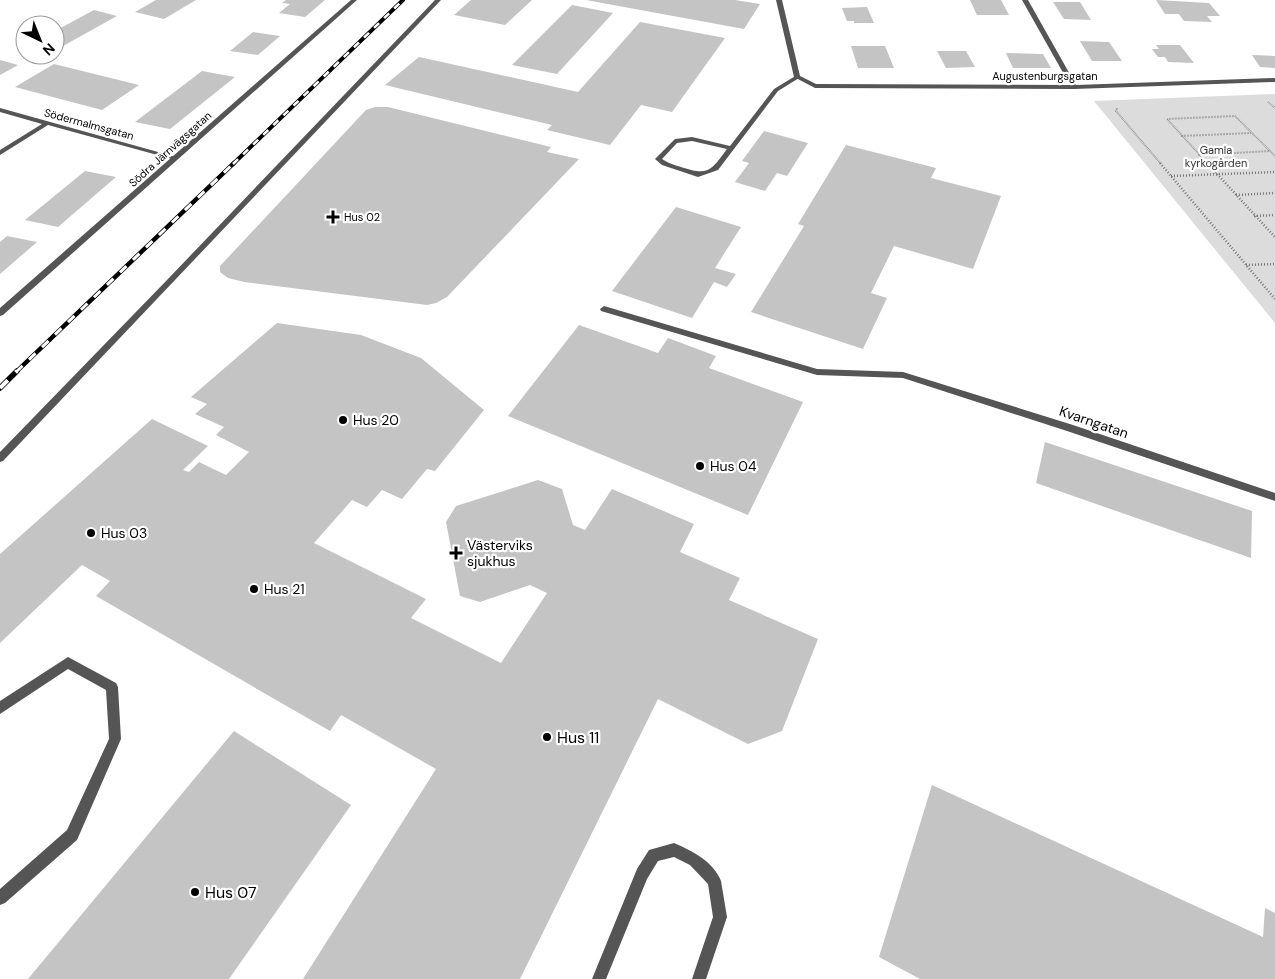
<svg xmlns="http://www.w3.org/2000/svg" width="1275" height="979" font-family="'DM Sans',sans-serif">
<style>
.green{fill:#dcdcdc}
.building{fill:#c4c4c4}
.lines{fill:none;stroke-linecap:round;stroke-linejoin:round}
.path-far1{stroke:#777;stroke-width:2;stroke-dasharray:0.5 1;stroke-linecap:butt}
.path{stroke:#777;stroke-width:2.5;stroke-dasharray:1 2;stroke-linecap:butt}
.service{fill:#555;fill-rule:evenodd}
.minor{fill:#555;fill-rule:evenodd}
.tertiary{fill:#555;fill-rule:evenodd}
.rail-far2-casing{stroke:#000;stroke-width:4}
.rail-far1-casing{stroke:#000;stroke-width:4.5}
.rail-casing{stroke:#000;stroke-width:5.5}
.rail-far2{stroke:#fff;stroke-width:2.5;stroke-dasharray:7;stroke-linecap:butt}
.rail-far1{stroke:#fff;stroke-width:3;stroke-dasharray:9;stroke-linecap:butt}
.rail{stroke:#fff;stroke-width:4;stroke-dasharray:11;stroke-linecap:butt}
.poi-dot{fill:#000;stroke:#fff;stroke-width:2}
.labels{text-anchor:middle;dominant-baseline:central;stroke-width:4.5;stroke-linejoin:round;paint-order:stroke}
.far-street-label{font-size:11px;fill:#000;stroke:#fff}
.far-park-label{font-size:11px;fill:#333;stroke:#fff}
.far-poi-label{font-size:11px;fill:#000;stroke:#fff;text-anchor:start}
.poi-label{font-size:14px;fill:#000;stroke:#fff;text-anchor:start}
.street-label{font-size:14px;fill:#000;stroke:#fff}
.near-poi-label{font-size:16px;fill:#000;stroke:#fff;text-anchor:start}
</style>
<rect width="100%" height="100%" fill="#fff"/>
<polygon class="green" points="1275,94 1275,323 1094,101"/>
<g class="building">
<polygon points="156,0 196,0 164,19 135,12"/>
<polygon points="286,0 325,0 305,17 279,13 290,4 282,3"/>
<polygon points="471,0 532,0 505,25 454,15"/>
<polygon points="586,0 735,0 760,4 744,29"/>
<polygon points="970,0 1001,0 1009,15 977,15"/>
<polygon points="1156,0 1209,3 1220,16 1207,16 1212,22 1184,21 1179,14 1165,14"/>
<polygon points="1053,2 1080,2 1091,20 1064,19"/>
<polygon points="572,5 613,13 557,74 512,65"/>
<polygon points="867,7 874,23 854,23 854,21 847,21 842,8"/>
<polygon points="94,10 117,16 63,46 55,44 55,31"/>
<polygon points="640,22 725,38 672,112 641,105 610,145 547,130 552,125 385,85 419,57 578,92"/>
<polygon points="253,32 280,36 258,55 230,51"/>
<polygon points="1080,41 1109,42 1122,61 1092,61"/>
<polygon points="1156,45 1180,45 1194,63 1168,62 1165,57 1158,57 1152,49 1159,49"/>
<polygon points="851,46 885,46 894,68 858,68"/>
<polygon points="937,51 966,51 975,67 946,68"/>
<polygon points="1006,53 1043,54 1051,68 1013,68"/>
<polygon points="1252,55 1275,56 1275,68 1260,67"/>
<polygon points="0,60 18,65 0,75"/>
<polygon points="54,64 139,85 102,110 15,87"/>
<polygon points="202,71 235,77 170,129 135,122"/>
<polygon points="375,107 388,107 551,147 547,152 579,159 447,297 436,303 427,305 244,282 228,278 220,272 220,266 366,110"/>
<polygon points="764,131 808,143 787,176 777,173 765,191 735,182 749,163 742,161"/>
<polygon points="846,145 936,168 931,178 1001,196 973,269 894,246 871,293 887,298 863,349 751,312 804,226 798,224"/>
<polygon points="85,171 116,177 58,227 25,220"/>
<polygon points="676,207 741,227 715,268 736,274 727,287 714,282 692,318 612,291"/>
<polygon points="7,236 37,242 0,274 0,242"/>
<polygon points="277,323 361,335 421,358 484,410 435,471 427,469 402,499 382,490 367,507 352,500 314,543 426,599 411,618 501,663 547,593 530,585 480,602 460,596 446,522 456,506 538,480 562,489 573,525 585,530 612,489 694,524 680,552 740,578 729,600 818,639 782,731 748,744 658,699 520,979 303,979 436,769 341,715 330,731 96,596 110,581 82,565 0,643 0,554 152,419 208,446 183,470 189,472 199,462 226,475 249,452 216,435 224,427 195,414 207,404 191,397"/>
<polygon points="579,325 658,353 668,338 716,356 709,368 803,402 748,515 508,416"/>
<polygon points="1045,442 1252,511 1251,558 1036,483"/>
<polygon points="234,731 351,805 229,979 28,979"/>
<polygon points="932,785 1263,937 1265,908 1275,913 1275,979 920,979 879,957"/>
</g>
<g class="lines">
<g class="path-far1">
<polyline points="1268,102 1275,108"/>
<polyline points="1117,108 1116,111 1161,164"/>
<polyline points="1181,136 1251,133"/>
<polyline points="1198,155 1270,151"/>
<polyline points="1208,164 1167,119 1235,116 1275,156"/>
</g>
<g class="path">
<polyline points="1160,163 1275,299"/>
<polyline points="1207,163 1275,237"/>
<polyline points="1171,176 1275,172"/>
<polyline points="1236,195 1275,193"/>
<polyline points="1254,216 1275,215"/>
<polyline points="1246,265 1275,264"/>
</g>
<g class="service">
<path d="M797 75 800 77 799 78 778 91 718 170 698 177 662 165 655 159 675 139 692 137 730 146 774 89ZM692 141 727 149C711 171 708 176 681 167 674 165 668 163 662 159L677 143Z"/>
<path d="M674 843C692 851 713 861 721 881L727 917 706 979H692L713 917 708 884 690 865 674 857 658 861 647 879 606 979H592L637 869 649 850Z"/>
</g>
<g class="minor">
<polygon points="435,0 441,0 3,461 0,462 0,452 167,280"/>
<polygon points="776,0 782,0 800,76 816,84 1070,85 1022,0 1028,0 1076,85 1275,78 1275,82 1074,89 815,88 794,77"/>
<polygon points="0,108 176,157 177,158 172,159 48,125 0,155 0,150 42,124 0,112"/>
<polygon points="604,306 817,369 903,372 1073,425 1275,493 1275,501 1067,431 903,378 817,375 601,311 600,309"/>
<polygon points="68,657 116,683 118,687 121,739 77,840 5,903 0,905 0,889 67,830 109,739 106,690 68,669 0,714 0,701"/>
</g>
<polygon class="tertiary" points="351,0 357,0 3,315 0,316 0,308"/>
<defs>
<polyline id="rail-far2" points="233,164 403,0"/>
<polyline id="rail-far1" points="16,372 234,163"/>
<polyline id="rail" points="0,388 17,371"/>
</defs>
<use href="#rail-far2" class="rail-far2-casing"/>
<use href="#rail-far1" class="rail-far1-casing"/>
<use href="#rail" class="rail-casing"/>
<use href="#rail-far2" class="rail-far2"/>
<use href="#rail-far1" class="rail-far1"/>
<use href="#rail" class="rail"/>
</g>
<g class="poi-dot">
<path d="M330.5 209.5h5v5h5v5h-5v5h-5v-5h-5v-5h5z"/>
<circle cx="343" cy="420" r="5"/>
<circle cx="700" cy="466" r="5"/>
<circle cx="91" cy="533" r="5"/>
<path d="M453.5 545.5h5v5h5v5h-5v5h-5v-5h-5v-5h5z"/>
<circle cx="254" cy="589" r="5"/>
<circle cx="547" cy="737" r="5"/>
<circle cx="195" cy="892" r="5"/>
</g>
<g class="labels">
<g class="far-street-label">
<text x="1045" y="76">Augustenburgsgatan</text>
<text transform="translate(89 124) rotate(15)">Södermalmsgatan</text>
<text transform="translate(170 149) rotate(-42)">Södra Järnvägsgatan</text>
</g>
<g class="far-park-label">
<text x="1216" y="150">Gamla<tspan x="1216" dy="13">kyrkogården</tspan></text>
</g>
<g class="far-poi-label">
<text x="344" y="217">Hus 02</text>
</g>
<g class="poi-label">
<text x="353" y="420">Hus 20</text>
<text x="710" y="466">Hus 04</text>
<text x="101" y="533">Hus 03</text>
<text x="467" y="545">Västerviks<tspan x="467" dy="16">sjukhus</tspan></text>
<text x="264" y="589">Hus 21</text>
</g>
<g class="street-label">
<text transform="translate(1094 422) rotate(19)">Kvarngatan</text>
</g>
<g class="near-poi-label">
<text x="557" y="737">Hus 11</text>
<text x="205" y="892">Hus 07</text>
</g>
</g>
<g transform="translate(40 40) rotate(137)"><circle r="24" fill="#ffffff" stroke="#999999"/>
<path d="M0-4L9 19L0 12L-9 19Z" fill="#000000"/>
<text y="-8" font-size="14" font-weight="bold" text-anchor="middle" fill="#000000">N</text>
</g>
</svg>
